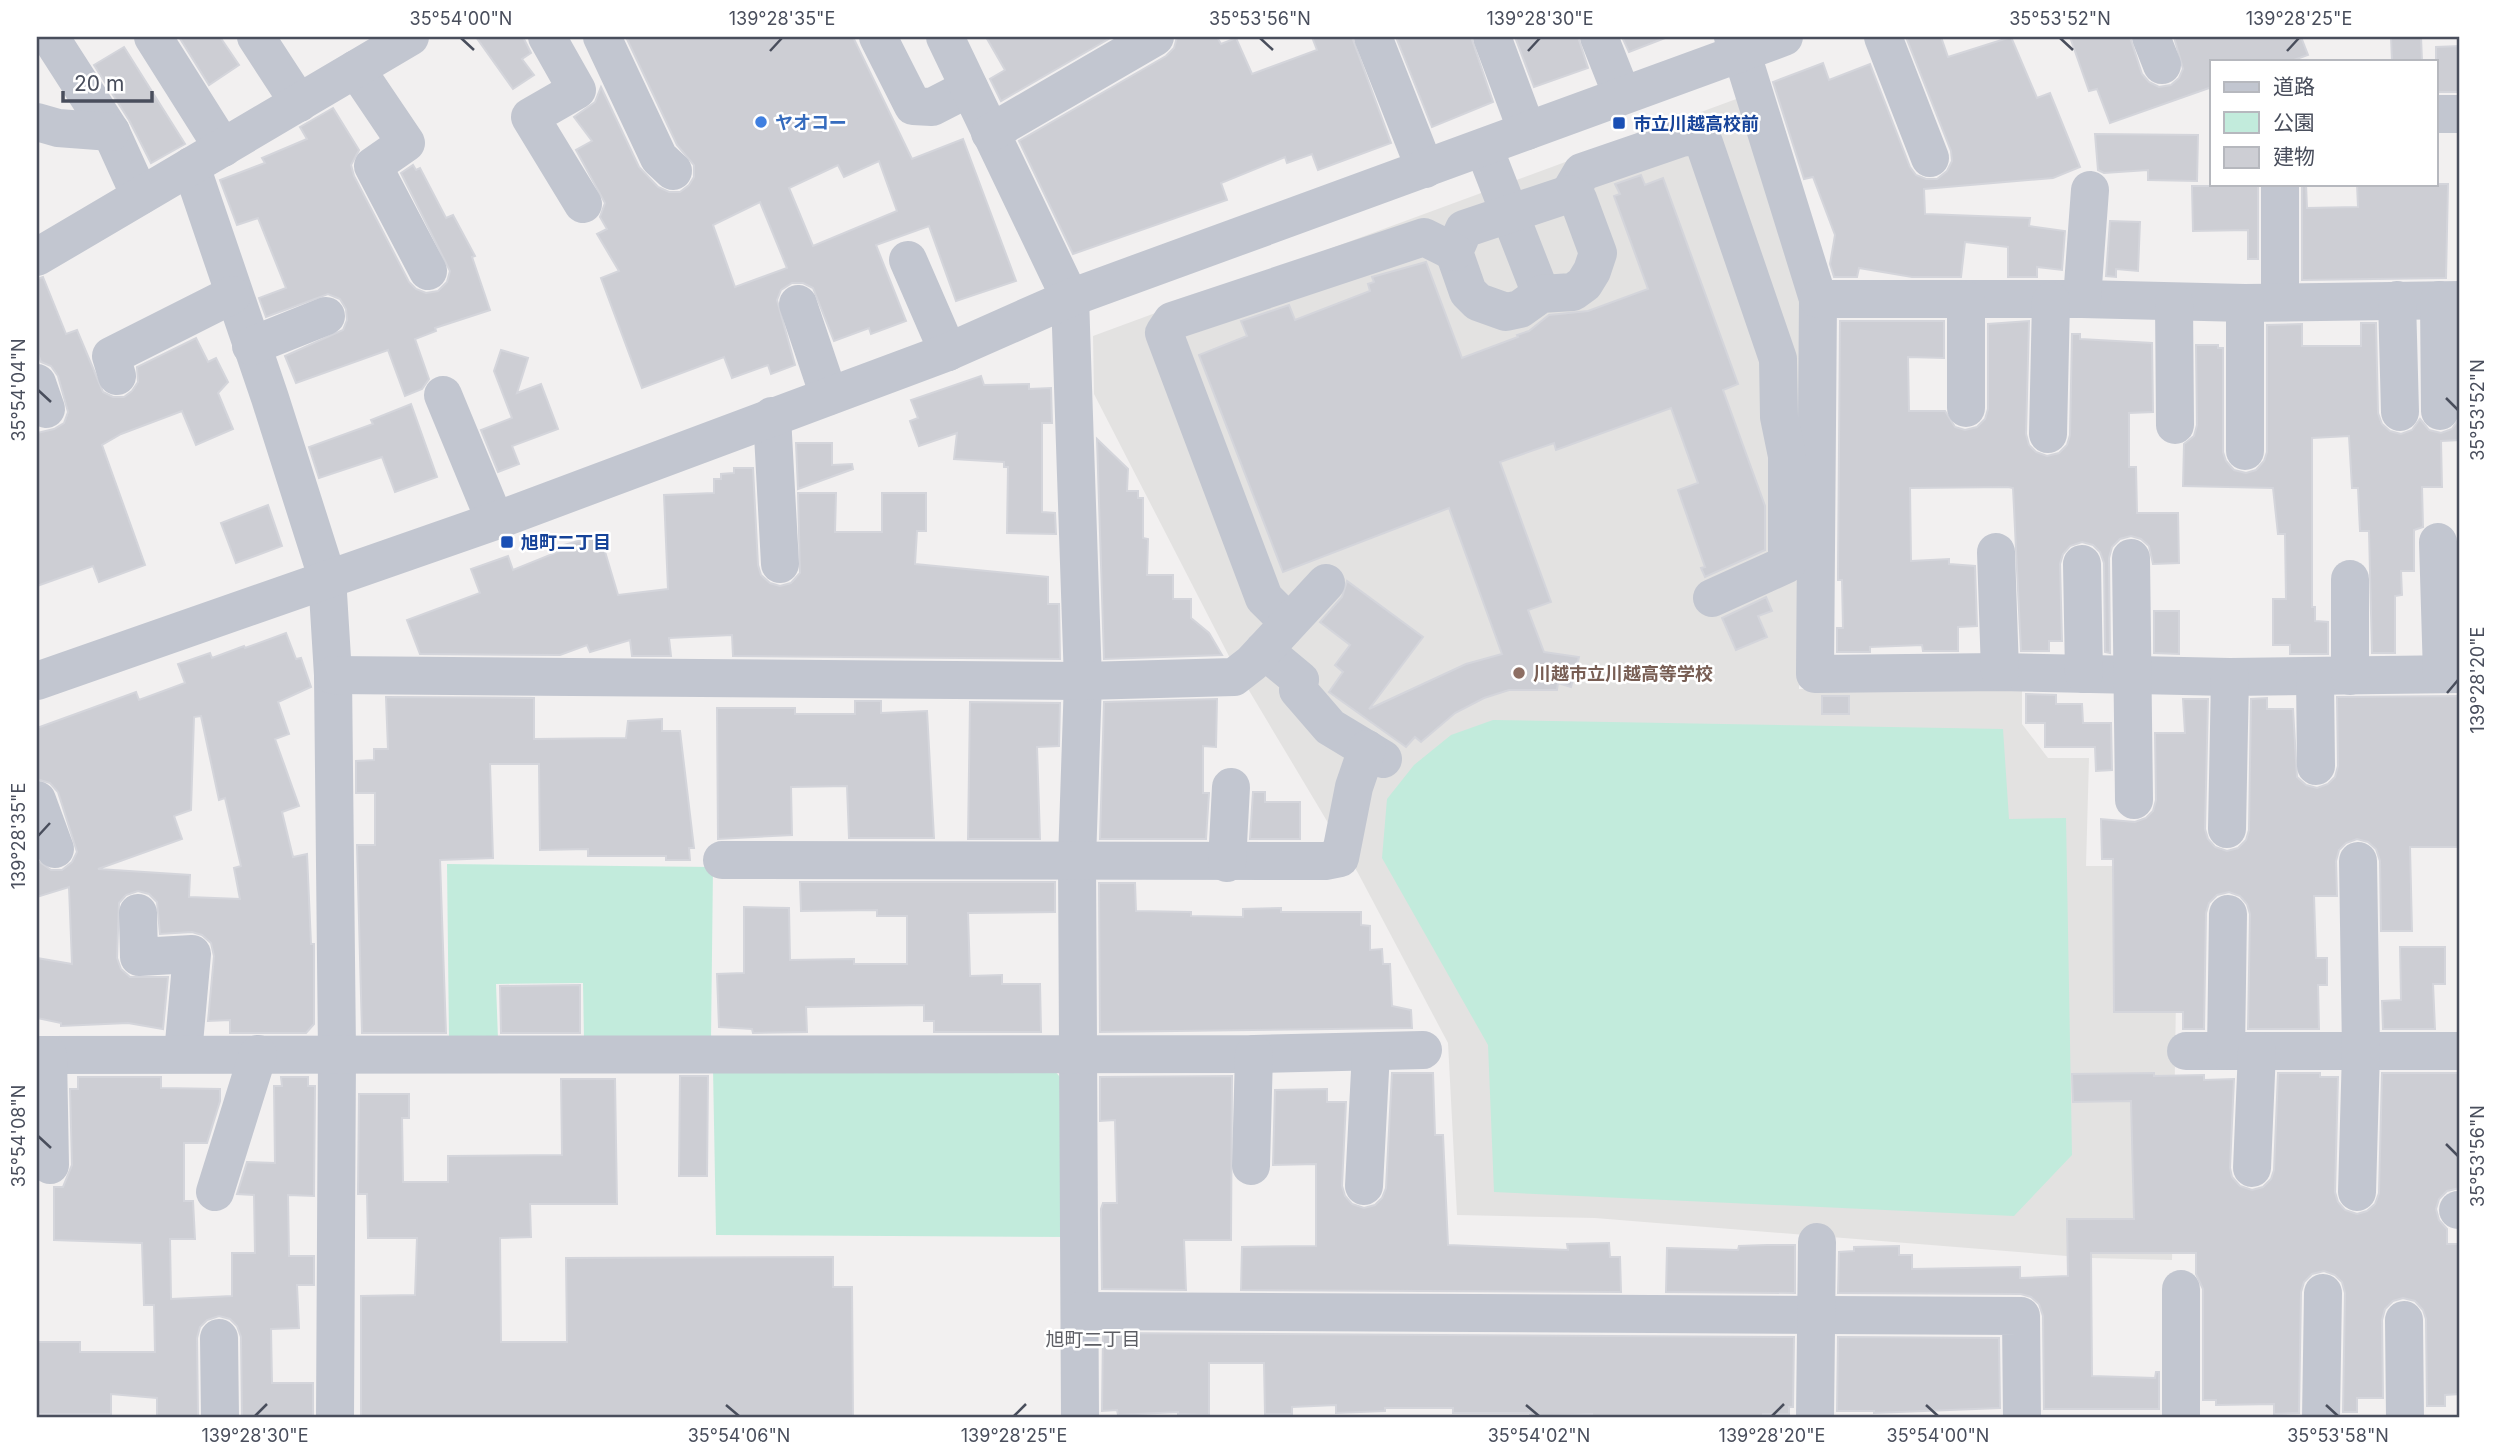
<svg xmlns="http://www.w3.org/2000/svg" width="2497" height="1455" font-family="Inter,'Noto Sans JP',sans-serif">
<style>
.education{fill:#e3e2e1}
.green{fill:#c2ebdc}
.building{fill:#cdced4;stroke:#d4d5db;stroke-width:2;fill-rule:evenodd}
.lines{fill:none;stroke-linecap:round;stroke-linejoin:round}
.minor{stroke:#c2c6d0;stroke-width:38}
.ticks{fill:none;stroke:#494e5c;stroke-width:2.5}
.shop-dot{fill:#3f7fe0;stroke:#fff;stroke-width:2.5}
.transit-dot{fill:#1a4fb4;stroke:#fff;stroke-width:2.5}
.education-dot{fill:#8d6e63;stroke:#fff;stroke-width:2.5}
.labels{text-anchor:middle;dominant-baseline:central;stroke-width:5;stroke-linejoin:round;paint-order:stroke}
.shop-label{font-size:18px;font-weight:bold;fill:#366cbe;stroke:#fff;text-anchor:start}
.transit-label{font-size:18px;font-weight:bold;fill:#164399;stroke:#fff;text-anchor:start}
.education-label{font-size:18px;font-weight:bold;fill:#785e54;stroke:#fff;text-anchor:start}
.neighbourhood-label{font-size:19px;fill:#5d5e64;stroke:#fff}
.neatline{fill:none;stroke:#494e5c;stroke-width:2.5}
.ticks-label{font-size:18px;text-anchor:middle;fill:#494e5c}
</style>
<rect width="100%" height="100%" fill="#f2f0f0"/>
<polygon class="education" points="1739,98 1801,302 1802,516 1799,689 2022,685 2022,724 2048,758 2089,758 2086,866 2178,866 2172,1260 2092,1258 1595,1218 1457,1215 1448,1043 1358,873 1232,662 1094,394 1093,336"/>
<g class="green">
<polygon points="1493,720 2003,729 2009,819 2066,818 2072,1155 2014,1216 1494,1192 1488,1045 1382,858 1387,799 1414,765 1451,735"/>
<polygon points="447,864 713,867 711,1040 584,1040 583,983 496,984 498,1039 449,1039"/>
<polygon points="1050,1065 1064,1082 1070,1237 716,1235 713,1068"/>
</g>
<g class="building">
<polygon points="179,37 220,37 239,65 209,85"/>
<polygon points="476,37 523,37 531,53 522,59 534,75 513,89"/>
<path d="M626 37H853L912 159 963 139 1016 281 956 301 929 226 876 245 906 321 871 334 869 328 834 341 813 288 803 283H792L781 290 777 300 795 365 771 374 768 365 732 378 724 357 642 388 601 278 619 271 597 234 607 229 600 217 605 203 576 150 592 141 574 117 595 102 601 87 639 167 658 187 669 192H680L689 185 694 177V165L677 145ZM879 161 897 211 813 246 789 188 838 165 844 177ZM760 202 787 268 735 287 713 225Z"/>
<polygon points="986,37 1112,37 1001,101 990,79 1005,70"/>
<polygon points="1177,37 1217,37 1221,44 1236,38 1252,74 1317,50 1312,37 1352,37 1391,143 1318,170 1312,154 1287,163 1285,157 1221,183 1227,200 1073,254 1019,141 1166,56 1174,48"/>
<polygon points="1396,37 1471,37 1493,102 1432,127"/>
<polygon points="1515,37 1578,37 1588,68 1534,87"/>
<polygon points="1622,37 1665,37 1665,38 1629,52"/>
<polygon points="1906,37 1941,37 1948,57 2011,37 2037,98 2050,93 2080,167 2053,178 1924,189 1925,214 2030,218 2029,226 2065,231 2062,270 2037,267 2037,277 2008,277 2008,247 1965,242 1961,277 1912,277 1859,268 1857,277 1834,277 1830,264 1835,235 1813,177 1804,179 1773,82 1823,63 1829,80 1870,64 1910,167 1916,175 1926,179 1937,179 1947,171 1952,161 1951,151"/>
<polygon points="2070,37 2130,37 2142,74 2149,82 2159,87 2171,85 2179,78 2183,69 2174,37 2301,37 2308,55 2291,61 2212,61 2212,87 2110,123 2097,89 2089,91"/>
<polygon points="2391,37 2421,37 2422,61 2392,61"/>
<polygon points="2460,46 2460,92 2436,92 2436,47"/>
<polygon points="124,47 185,144 151,163 129,120 94,65"/>
<polygon points="333,108 359,150 351,165 354,176 409,282 416,289 426,293 438,291 447,282 450,271 401,173 413,165 416,170 420,168 446,218 453,215 475,256 472,257 490,310 435,328 436,331 415,339 429,379 422,389 405,396 388,350 296,383 285,356 343,330 347,320 346,309 340,299 328,294 266,317 259,298 286,288 258,218 237,225 220,180 265,163 262,158 307,139 300,127"/>
<polygon points="2095,134 2198,135 2197,181 2148,180 2148,170 2104,173 2098,170"/>
<polygon points="1641,175 1645,185 1663,178 1738,384 1723,390 1765,506 1765,550 1705,577 1701,568 1705,567 1678,490 1698,483 1671,408 1556,450 1554,443 1500,462 1551,602 1528,610 1544,652 1579,657 1571,687 1558,683 1557,690 1509,690 1484,698 1455,713 1421,742 1415,737 1406,747 1329,692 1343,672 1335,665 1350,645 1320,622 1342,597 1347,581 1423,637 1369,709 1466,664 1502,654 1449,508 1283,572 1199,355 1247,336 1241,321 1289,305 1295,320 1370,291 1368,284 1374,282 1372,277 1426,262 1462,358 1518,337 1517,335 1529,331 1549,315 1588,311 1648,289 1614,196 1620,194 1615,184"/>
<polygon points="2243,184 2258,184 2258,259 2248,259 2248,230 2193,231 2192,186 2244,186"/>
<polygon points="2302,184 2306,184 2307,208 2358,207 2357,184 2448,184 2446,278 2302,280"/>
<polygon points="2110,221 2140,222 2138,271 2116,269 2116,277 2106,276"/>
<polygon points="43,277 66,334 77,330 103,392 113,397 124,397 132,391 138,382 137,367 196,338 208,362 216,358 228,382 218,393 233,429 196,445 182,411 121,434 102,445 145,565 99,582 93,566 37,586 37,433 54,429 64,423 68,412 58,376 51,366 41,362 37,351 37,279"/>
<polygon points="1840,321 1944,321 1944,358 1908,357 1909,411 1945,411 1955,427 1965,430 1977,427 1985,419 1988,409 1988,324 2029,321 2026,434 2029,445 2036,452 2047,456 2059,453 2067,445 2070,435 2072,334 2080,334 2080,339 2152,343 2153,412 2129,413 2129,467 2136,467 2137,513 2178,513 2179,563 2153,564 2149,546 2141,539 2131,536 2120,539 2112,547 2109,558 2110,653 2105,652 2104,563 2100,552 2093,545 2082,542 2070,546 2063,554 2060,564 2062,641 2049,641 2049,651 2021,651 2013,488 2008,487 1910,488 1911,561 1949,559 1949,564 1975,566 1977,626 1958,627 1958,651 1923,651 1922,645 1870,647 1870,652 1837,652 1837,628 1843,628 1842,580 1838,580 1838,572"/>
<polygon points="2361,323 2376,323 2378,413 2382,424 2390,431 2401,434 2412,430 2420,419 2429,430 2441,433 2452,429 2460,417 2460,440 2441,441 2442,487 2422,487 2423,527 2414,530 2414,571 2401,571 2402,595 2395,596 2395,653 2372,653 2369,531 2360,531 2358,488 2352,488 2349,436 2312,438 2312,607 2315,607 2315,621 2328,622 2328,654 2290,654 2290,645 2273,645 2273,599 2286,599 2285,534 2278,534 2273,488 2183,486 2184,444 2194,436 2197,425 2196,345 2218,345 2218,348 2223,348 2223,452 2226,461 2234,470 2246,473 2256,470 2264,461 2267,452 2267,325 2302,324 2302,346 2361,346"/>
<polygon points="501,350 528,358 517,393 541,384 558,429 512,446 519,464 498,472 481,430 512,418 494,371"/>
<polygon points="981,376 984,385 1029,384 1029,389 1051,388 1052,423 1042,423 1042,512 1055,513 1056,534 1007,533 1008,467 1004,467 1004,462 954,459 957,433 919,446 910,421 918,418 911,400"/>
<polygon points="411,404 437,477 395,492 382,457 319,478 309,447 373,424 371,420"/>
<polygon points="1097,439 1128,469 1127,491 1138,491 1138,498 1143,498 1143,538 1148,539 1147,575 1173,575 1173,599 1191,599 1191,618 1209,633 1222,655 1104,659"/>
<polygon points="796,443 832,443 832,465 852,464 853,469 798,489"/>
<polygon points="734,468 753,468 758,565 761,575 770,583 780,586 791,583 800,573 798,493 836,493 835,532 882,532 882,493 926,493 926,531 917,531 915,564 1048,577 1048,604 1059,604 1060,659 733,656 732,635 669,638 671,656 632,656 630,640 590,652 587,645 560,655 420,654 407,620 480,593 471,569 508,556 513,570 565,549 564,545 600,535 618,595 668,589 664,495 714,493 714,479 721,479 721,474 734,473"/>
<polygon points="268,505 282,546 236,563 221,523"/>
<polygon points="1766,597 1772,611 1758,616 1767,637 1736,650 1722,618"/>
<polygon points="2154,611 2179,611 2179,654 2154,653"/>
<path d="M286 633 296 659 301 658 311 687 278 702 289 734 275 739 299 806 282 812 293 857 307 854 311 944H314V1024L306 1033H230V1020L208 1021 214 956 211 943 202 935 192 932 160 934 157 902 149 894 138 891 126 895 119 903 117 958 121 969 130 977H168L163 1029 128 1023 61 1026V1023L37 1018V958L72 964 69 887 37 897V860L51 870H62L72 862 77 852 58 792 50 783 37 779V728L136 692 139 700 185 683 178 664 210 653 212 658 244 646 245 648ZM201 716 219 800 225 798 241 866 234 868 240 899 189 897 190 875 98 869 182 839 174 816 191 810 194 717Z"/>
<polygon points="2026,694 2056,695 2056,704 2082,704 2083,723 2111,723 2112,770 2096,771 2095,747 2045,747 2045,723 2026,723"/>
<rect x="1822" y="696" width="27" height="18"/>
<polygon points="2460,696 2460,847 2410,847 2412,931 2381,931 2380,861 2376,849 2368,842 2357,839 2346,843 2339,850 2336,861 2337,896 2314,896 2316,958 2327,958 2327,985 2318,985 2319,1029 2248,1029 2250,914 2247,904 2240,896 2229,892 2217,895 2209,903 2206,913 2204,1029 2183,1029 2183,1012 2114,1012 2113,859 2102,859 2101,819 2135,822 2146,818 2153,811 2156,800 2155,733 2185,733 2183,699 2208,699 2205,829 2208,839 2215,847 2227,851 2238,848 2246,840 2249,830 2251,699 2267,698 2267,709 2293,709 2297,777 2306,785 2317,788 2328,784 2335,777 2338,766 2337,697"/>
<polygon points="386,697 534,698 534,739 626,738 628,721 662,719 662,731 680,731 694,848 689,848 690,860 666,860 666,856 588,856 588,849 540,850 539,764 490,764 493,858 440,860 446,1033 362,1033 357,845 375,845 375,793 356,793 356,761 374,760 374,749 388,749"/>
<polygon points="1217,699 1216,747 1203,746 1203,793 1209,793 1206,839 1100,839 1104,702"/>
<polygon points="855,701 881,701 881,713 927,711 934,838 849,838 847,786 791,787 792,835 718,839 717,708 795,708 795,714 855,714"/>
<polygon points="970,702 1060,703 1059,746 1037,747 1040,839 968,839"/>
<polygon points="1253,792 1265,792 1265,802 1300,802 1300,839 1250,839"/>
<polygon points="800,882 1055,882 1055,912 968,913 970,976 1002,975 1002,984 1040,984 1041,1032 934,1032 934,1021 924,1021 924,1005 806,1007 807,1032 753,1033 752,1029 719,1027 717,974 744,973 744,907 789,908 790,960 854,959 854,964 907,964 907,916 877,916 877,910 801,911"/>
<polygon points="1099,883 1135,883 1136,911 1191,912 1191,916 1243,917 1243,909 1281,908 1281,912 1361,912 1361,925 1370,926 1370,950 1382,949 1383,964 1390,964 1392,1006 1411,1010 1412,1028 1100,1032"/>
<polygon points="2400,947 2445,947 2445,984 2433,984 2435,1029 2383,1029 2382,1001 2401,1000"/>
<polygon points="580,985 580,1033 501,1033 500,986"/>
<polygon points="1392,1073 1433,1073 1435,1135 1443,1135 1448,1245 1568,1250 1567,1244 1609,1243 1610,1257 1620,1257 1621,1292 1241,1290 1242,1247 1316,1246 1316,1164 1273,1165 1275,1090 1327,1089 1327,1102 1346,1102 1342,1186 1345,1196 1352,1204 1364,1208 1375,1205 1382,1198 1386,1188"/>
<polygon points="2154,1073 2154,1076 2204,1075 2204,1080 2234,1079 2230,1168 2232,1177 2240,1186 2252,1190 2263,1187 2271,1179 2274,1170 2278,1073 2320,1073 2320,1077 2338,1077 2335,1192 2338,1202 2345,1210 2357,1214 2367,1211 2375,1204 2379,1193 2382,1073 2460,1073 2460,1188 2447,1191 2439,1199 2436,1209 2439,1220 2447,1229 2447,1244 2460,1244 2460,1394 2445,1395 2445,1406 2427,1406 2426,1319 2423,1310 2415,1301 2403,1298 2393,1301 2385,1309 2382,1320 2383,1398 2357,1398 2357,1412 2343,1412 2345,1293 2342,1282 2335,1275 2324,1271 2312,1274 2304,1282 2301,1292 2299,1413 2274,1414 2274,1404 2216,1405 2216,1400 2203,1400 2203,1289 2196,1274 2196,1253 2091,1253 2092,1376 2155,1378 2156,1372 2159,1372 2159,1409 2044,1409 2043,1316 2039,1304 2031,1297 2021,1294 1838,1293 1839,1252 1854,1251 1854,1247 1899,1246 1899,1255 1912,1255 1912,1269 2020,1267 2020,1278 2068,1276 2067,1219 2134,1219 2131,1101 2073,1102 2072,1074"/>
<polygon points="680,1076 708,1076 707,1176 679,1176"/>
<polygon points="1232,1076 1231,1240 1184,1240 1186,1290 1102,1289 1101,1209 1103,1203 1117,1203 1115,1120 1100,1121 1100,1077"/>
<polygon points="78,1077 161,1077 161,1088 220,1089 220,1101 207,1143 184,1143 184,1201 193,1201 195,1239 170,1239 171,1299 232,1296 232,1253 255,1253 254,1195 237,1194 247,1162 275,1163 274,1086 282,1086 281,1077 308,1077 308,1086 315,1086 314,1196 288,1195 289,1256 314,1256 314,1285 297,1285 299,1328 271,1329 272,1383 313,1383 313,1416 242,1418 241,1337 237,1326 230,1319 219,1316 207,1320 200,1327 197,1338 198,1416 157,1416 157,1398 111,1394 111,1414 37,1414 37,1342 80,1342 80,1352 155,1352 154,1305 144,1305 142,1243 54,1240 54,1187 63,1187 72,1165 70,1089 78,1089"/>
<polygon points="561,1079 615,1079 617,1204 530,1204 531,1237 500,1238 501,1342 567,1342 566,1258 833,1257 833,1287 852,1287 853,1418 361,1418 361,1296 415,1295 417,1238 368,1238 367,1194 358,1194 359,1094 409,1094 409,1118 402,1118 403,1182 448,1182 448,1156 562,1155"/>
<polygon points="1767,1245 1795,1245 1795,1293 1666,1292 1667,1248 1738,1250 1739,1246"/>
<polygon points="1103,1333 1794,1337 1793,1407 1789,1407 1789,1414 1763,1414 1763,1417 1592,1418 1592,1414 1530,1417 1530,1413 1453,1413 1453,1408 1385,1408 1385,1411 1336,1413 1336,1405 1292,1407 1292,1414 1265,1414 1264,1363 1209,1363 1209,1415 1178,1414 1178,1412 1118,1415 1117,1410 1102,1411"/>
<polygon points="1838,1337 1999,1338 2000,1408 1874,1413 1874,1411 1837,1411"/>
</g>
<g class="lines">
<g class="minor">
<polyline points="50,37 111,132 140,196"/>
<polyline points="153,37 223,148"/>
<polyline points="256,37 299,103"/>
<polyline points="547,37 577,90 530,117 583,204"/>
<polyline points="602,37 659,158 673,171"/>
<polyline points="878,37 913,106 932,107 969,88"/>
<polyline points="945,37 1070,298 1083,681 1077,860 1080,1418"/>
<polyline points="1373,37 1425,169"/>
<polyline points="1492,37 1527,131"/>
<polyline points="1599,37 1622,95"/>
<polyline points="1733,37 1741,51 1818,299 1815,674 2000,672 2230,677 2460,674"/>
<polyline points="1883,37 1930,158"/>
<polyline points="2151,37 2162,65"/>
<polyline points="356,69 406,143 373,166 428,271"/>
<polyline points="2436,114 2460,114"/>
<polyline points="37,122 58,128 111,132"/>
<polyline points="990,133 1155,37"/>
<polyline points="1484,148 1541,294"/>
<polyline points="191,166 270,398 327,577 333,675 337,1053 335,1418"/>
<polyline points="2280,184 2280,301"/>
<polyline points="1569,194 1582,172 1681,138 1693,136 1704,143 1778,359 1779,417 1787,456 1787,564 1712,598"/>
<polygon points="1569,194 1578,199 1598,253 1592,271 1584,284 1573,292 1541,294 1520,309 1506,312 1478,302 1468,292 1454,252 1464,229"/>
<polyline points="37,257 410,37"/>
<polyline points="908,260 948,352"/>
<polyline points="1818,299 2082,299 2245,303 2460,300"/>
<polyline points="2082,299 2090,190"/>
<polyline points="2397,300 2400,412"/>
<polyline points="2439,300 2440,411"/>
<polyline points="2174,302 2175,425"/>
<polyline points="798,304 829,396"/>
<polyline points="251,346 326,316"/>
<polyline points="117,376 111,356 232,295"/>
<polyline points="37,383 46,409"/>
<polyline points="443,395 495,521"/>
<polyline points="1966,408 1966,300"/>
<polyline points="772,416 780,564"/>
<polyline points="2048,434 2051,301"/>
<polyline points="2245,451 2245,303"/>
<polyline points="2438,542 2442,674"/>
<polyline points="1996,552 2000,672"/>
<polyline points="2131,558 2134,800"/>
<polyline points="2082,564 2084,674"/>
<polyline points="1288,622 1264,598 1164,333 1172,321 1424,237 1454,252"/>
<polyline points="1264,650 1300,680 1298,690 1330,727 1383,759"/>
<polyline points="333,675 1083,681 1234,677 1252,663 1326,583"/>
<polyline points="2315,676 2316,766"/>
<polyline points="2350,676 2350,579"/>
<polyline points="37,681 495,521 948,352 1070,298 1784,37"/>
<polyline points="37,800 55,849"/>
<polyline points="2227,829 2230,677"/>
<polyline points="722,860 1325,861 1340,858 1354,787 1367,749"/>
<polyline points="1227,863 1231,787"/>
<polyline points="138,913 139,957 192,954 183,1054"/>
<polyline points="2186,1051 2460,1051"/>
<polyline points="2226,1051 2228,914"/>
<polyline points="37,1055 1254,1054 1423,1050"/>
<polyline points="48,1055 50,1165"/>
<polyline points="1251,1166 1254,1054"/>
<polyline points="2252,1168 2257,1051"/>
<polyline points="1364,1186 1371,1052"/>
<polyline points="215,1192 258,1054"/>
<polyline points="2357,1192 2361,1051 2358,861"/>
<polyline points="2458,1210 2460,1210"/>
<polyline points="2181,1289 2181,1418"/>
<polyline points="1080,1311 2021,1316 2022,1418"/>
<polyline points="2404,1320 2405,1418"/>
<polyline points="219,1338 220,1418"/>
<polyline points="1815,1418 1817,1242"/>
<polyline points="2321,1418 2323,1293"/>
</g>
</g>
<path class="ticks" d="M461 38 474 50M1260 38 1273 50M2060 38 2073 50M770 51 782 38M1528 51 1540 38M2287 51 2299 38M38 390 51 402M2446 398 2458 410M2447 693 2458 680M38 836 50 823M38 1136 51 1148M2446 1144 2458 1156M726 1405 739 1416M1526 1405 1539 1416M1926 1405 1938 1416M2326 1405 2338 1416M255 1416 267 1404M1014 1416 1026 1404M1772 1416 1784 1404"/>
<circle class="shop-dot" cx="761" cy="122" r="7"/>
<g class="transit-dot">
<rect x="1612" y="116" width="14" height="14" rx="3.5"/>
<rect x="500" y="535" width="14" height="14" rx="3.5"/>
</g>
<circle class="education-dot" cx="1519" cy="673" r="7"/>
<g class="labels">
<g class="shop-label">
<text x="775" y="122">ヤオコー</text>
</g>
<g class="transit-label">
<text x="1633" y="123">市立川越高校前</text>
<text x="521" y="542">旭町二丁目</text>
</g>
<g class="education-label">
<text x="1533" y="673">川越市立川越高等学校</text>
</g>
<g class="neighbourhood-label">
<text x="1093" y="1339">旭町二丁目</text>
</g>
</g>
<rect width="2497" height="1455" fill="none" stroke="#ffffff" stroke-width="77"/>
<rect x="2210" y="60" width="228" height="126" fill="#ffffff" stroke="#b6b8be" stroke-width="2"/>
<rect x="2224" y="82" width="35" height="10" fill="#c2c6d0" stroke="#b6b8be" stroke-width="2"/>
<text x="2273" y="94" font-size="21" fill="#494e5c">道路</text>
<rect x="2224" y="112" width="35" height="21" fill="#c2ebdc" stroke="#b6b8be" stroke-width="2"/>
<text x="2273" y="130" font-size="21" fill="#494e5c">公園</text>
<rect x="2224" y="147" width="35" height="21" fill="#cdced4" stroke="#b6b8be" stroke-width="2"/>
<text x="2273" y="164" font-size="21" fill="#494e5c">建物</text>
<path d="M63 91v10h89v-10" fill="none" stroke="#494e5c" stroke-width="3.5"/>
<text x="74" y="91" font-size="21" fill="#494e5c" stroke="#ffffff" stroke-width="5" paint-order="stroke">20 m</text>
<rect x="38" y="38" width="2420" height="1378" class="neatline"/>
<g class="ticks-label">
<text x="461" y="25">35°54'00"N</text>
<text x="782" y="25">139°28'35"E</text>
<text x="1260" y="25">35°53'56"N</text>
<text x="1540" y="25">139°28'30"E</text>
<text x="2060" y="25">35°53'52"N</text>
<text x="2299" y="25">139°28'25"E</text>
<text transform="translate(19 390) rotate(-90)" y="6">35°54'04"N</text>
<text transform="translate(2478 410) rotate(-90)" y="6">35°53'52"N</text>
<text transform="translate(2478 680) rotate(-90)" y="6">139°28'20"E</text>
<text transform="translate(19 836) rotate(-90)" y="6">139°28'35"E</text>
<text transform="translate(19 1136) rotate(-90)" y="6">35°54'08"N</text>
<text transform="translate(2478 1156) rotate(-90)" y="6">35°53'56"N</text>
<text x="255" y="1442">139°28'30"E</text>
<text x="739" y="1442">35°54'06"N</text>
<text x="1014" y="1442">139°28'25"E</text>
<text x="1539" y="1442">35°54'02"N</text>
<text x="1772" y="1442">139°28'20"E</text>
<text x="1938" y="1442">35°54'00"N</text>
<text x="2338" y="1442">35°53'58"N</text>
</g>
</svg>
